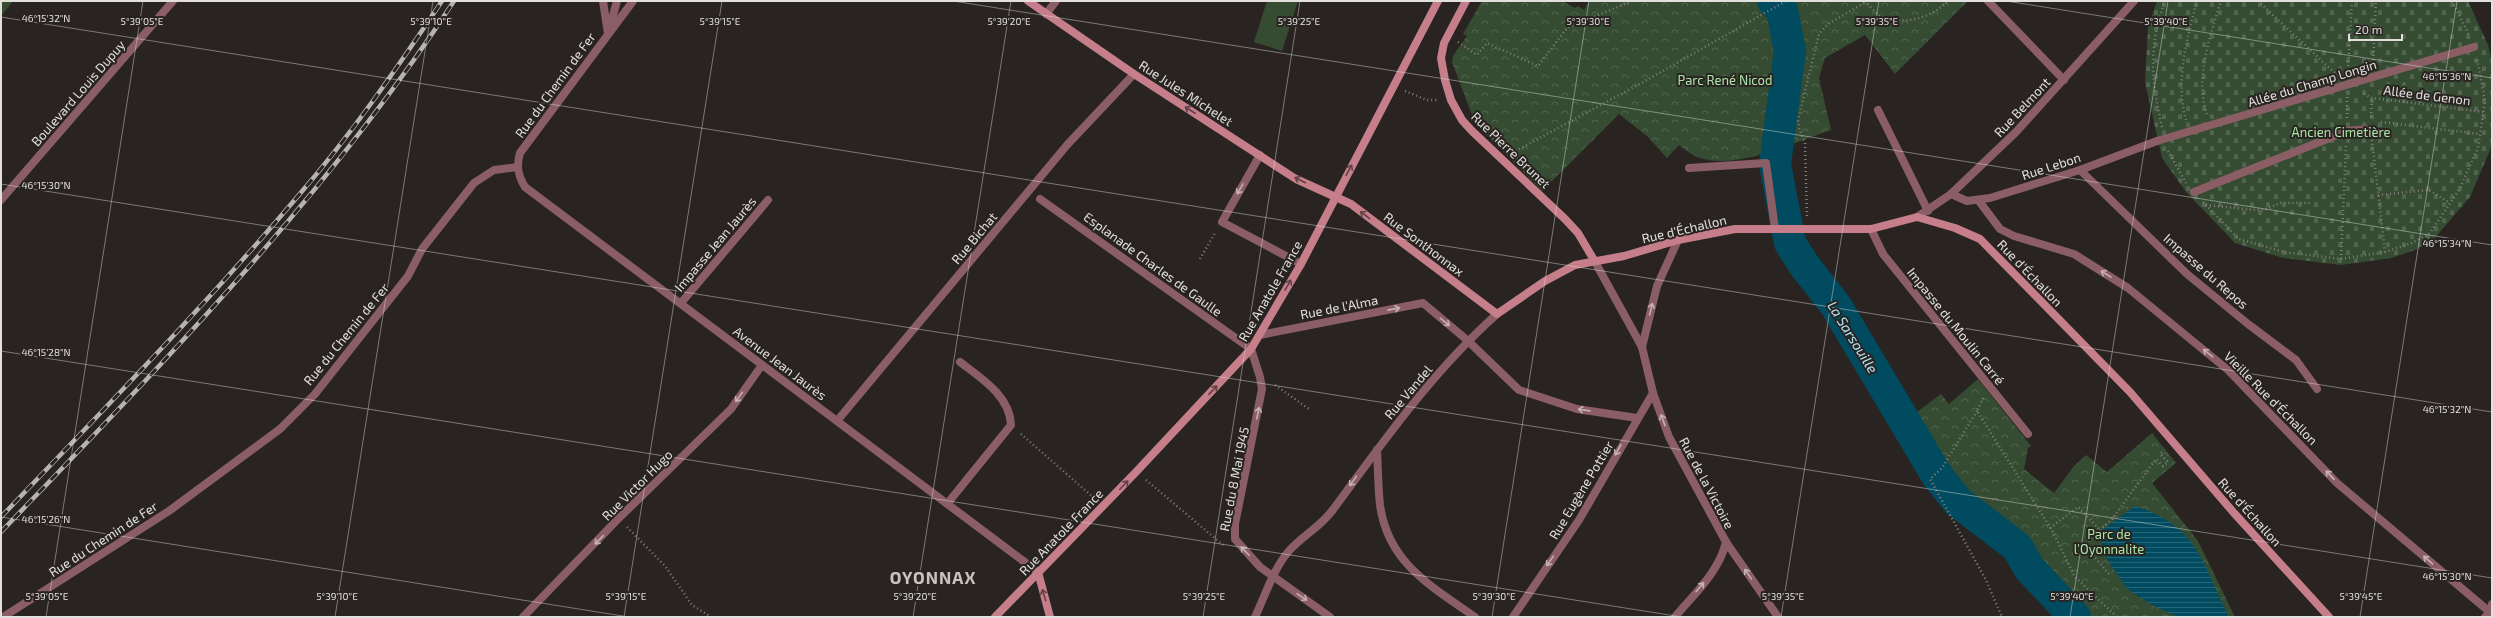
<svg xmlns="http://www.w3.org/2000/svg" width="2493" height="618" font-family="'Exo 2',sans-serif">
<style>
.green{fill:#354c32}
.cemetery{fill:url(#cemetery-stones)}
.park{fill:url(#park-crowns)}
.water{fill:url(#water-rules)}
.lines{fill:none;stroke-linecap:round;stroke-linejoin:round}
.river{stroke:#004b5f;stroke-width:32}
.path{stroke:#827e7b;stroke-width:2.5;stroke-dasharray:1 3;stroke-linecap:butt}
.service{stroke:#8b5e66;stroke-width:8}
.pedestrian{stroke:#8b5e66;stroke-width:8}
.minor{stroke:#8b5e66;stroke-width:8}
.tertiary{stroke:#8b5e66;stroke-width:8}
.secondary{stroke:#c57e8a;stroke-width:8}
.rail-casing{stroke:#b6b4b1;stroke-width:4.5}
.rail{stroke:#292421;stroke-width:3;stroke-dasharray:9;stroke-linecap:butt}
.oneway{stroke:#604446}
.oneway2{stroke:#c4b2b3}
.ticks{fill:none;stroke:#e2e0dd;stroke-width:1;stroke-opacity:0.45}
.labels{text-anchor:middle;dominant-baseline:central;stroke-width:4;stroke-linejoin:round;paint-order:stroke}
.park-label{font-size:13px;fill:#ace4a6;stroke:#292421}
.street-label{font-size:13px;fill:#e2e0dd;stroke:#292421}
.water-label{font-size:14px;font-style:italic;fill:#b3e8fc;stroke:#292421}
.district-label{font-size:17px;font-weight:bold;letter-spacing:1px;fill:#c9c3bf;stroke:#292421}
.ticks-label{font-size:10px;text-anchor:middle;fill:#e2e0dd;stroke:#292421;stroke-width:4;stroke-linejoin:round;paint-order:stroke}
</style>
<defs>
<pattern id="cemetery-stones" width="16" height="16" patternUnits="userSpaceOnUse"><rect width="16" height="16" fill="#354c32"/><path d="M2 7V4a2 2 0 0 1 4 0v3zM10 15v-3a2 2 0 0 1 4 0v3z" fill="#52664f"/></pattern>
<pattern id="park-crowns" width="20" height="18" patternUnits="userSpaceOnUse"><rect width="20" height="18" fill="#354c32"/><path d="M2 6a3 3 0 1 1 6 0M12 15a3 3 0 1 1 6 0" fill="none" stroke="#52664f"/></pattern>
<pattern id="water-rules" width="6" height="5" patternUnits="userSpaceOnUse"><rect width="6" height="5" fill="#004b5f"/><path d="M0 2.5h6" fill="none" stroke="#256576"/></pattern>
</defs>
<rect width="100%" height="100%" fill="#292421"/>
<g class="green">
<polygon points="1,1 13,1 1,16"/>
<polygon points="1267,1 1298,1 1282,51 1254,42"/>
</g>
<polygon class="cemetery" points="2157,1 2468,1 2488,45 2492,62 2492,142 2490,150 2470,197 2433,240 2415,250 2391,258 2341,265 2283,258 2235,243 2186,192 2162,158 2145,82 2148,27"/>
<g class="park">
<path d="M1482 1H1562L1575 8 1578 6 1584 10 1589 1H1968L1895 74 1865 35 1825 58 1819 78 1831 130C1795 142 1737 170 1700 158 1692 155 1685 150 1679 145L1667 158 1647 136 1619 114 1542 191 1475 123 1452 62 1453 56 1467 36 1463 34Z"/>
<polygon points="1978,379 2031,446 2028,448 2024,469 2054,493 2074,466 2086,455 2107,472 2152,433 2176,463 2152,483 2198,541 2235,617 2086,617 2035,566 2022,547 1963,501 1919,442 1908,419 1941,394 1949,404"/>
</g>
<path class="water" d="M2135 506C2198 526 2202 563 2229 617H2178L2152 605 2127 589 2107 559 2098 533Z"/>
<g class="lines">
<polyline class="river" points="1773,1 1782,11 1790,51 1775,164 1790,243 1804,265 1836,306 1936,474 1958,502 2017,547 2029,568 2075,617"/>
<g class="path">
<path d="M1865 1C1870 6 1875 13 1881 16 1903 26 1932 18 1948 1"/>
<polyline points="2258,1 2337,75"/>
<polyline points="2452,1 2470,37"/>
<polyline points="1458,42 1477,55 1487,43 1538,66 1567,28 1632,1"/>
<polyline points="2373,64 2376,1"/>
<polyline points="2348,70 2352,1"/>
<polyline points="1405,91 1427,100 1439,100"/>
<polyline points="2364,94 2372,98 2484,112"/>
<path d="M2207 114C2194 79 2211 34 2221 1"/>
<polyline points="2371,117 2372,98"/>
<polyline points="2347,118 2347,97"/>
<path d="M2186 120C2175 82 2187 38 2197 1"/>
<polyline points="2381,122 2480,134"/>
<path d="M2162 127C2151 78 2148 49 2165 1"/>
<polyline points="2372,140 2385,252"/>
<polyline points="2168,151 2186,183"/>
<polyline points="1512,153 1645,81 1786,1"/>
<polyline points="2378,195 2429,190 2450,203"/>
<polyline points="2203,202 2239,239 2284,252 2341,259 2385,252 2412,243 2430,233 2459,190 2478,148 2485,101 2477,58"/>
<polyline points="2206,205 2256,210 2267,209 2280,203 2311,203"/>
<polyline points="1807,216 1805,143 1799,128 1798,120 1819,34 1828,24 1866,2"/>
<polyline points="1200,259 1215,233"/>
<polyline points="2341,259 2346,145"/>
<polyline points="1275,385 1309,409"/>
<polyline points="1983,398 1977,411 2053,532 2075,577 2117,617"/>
<polyline points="1977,411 1942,468 1930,479 1986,580 2002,617"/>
<polyline points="1021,434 1094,498"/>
<polyline points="1146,480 1223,545"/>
<polyline points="627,527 665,566 692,605 711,617"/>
<polyline points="2050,528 2078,507 2100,530"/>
<polyline points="2109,574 2084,545 2112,519 2156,459 2163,466 2168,462 2160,454 2164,450"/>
</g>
<g class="service">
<polyline points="608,34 617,1"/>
<polyline points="1878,110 1928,211"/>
<polyline points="2157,141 2474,47"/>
<polyline points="1689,168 1766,163 1775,229"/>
<polyline points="2194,192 2347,131 2371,129"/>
<path d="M947 504 1011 425C1010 396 981 378 960 362"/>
</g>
<polyline class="pedestrian" points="1040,199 1251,349"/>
<g class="minor">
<polyline points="1988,1 2064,80"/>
<polyline points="1046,14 1056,1"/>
<polyline points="1260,155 1222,222 1301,264"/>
<polyline points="2080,170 2187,274 2248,324 2296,360 2317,389"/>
<polyline points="1951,194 1967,201 1990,198 2080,170 2157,141"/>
<polyline points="1,200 173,1"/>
<polyline points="1979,201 2000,229 2014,236 2074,254 2128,288 2228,370 2337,483 2492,614"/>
<polyline points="1917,217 1951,194 2016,132 2134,1"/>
<polyline points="1871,229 1883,254 2028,434"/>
<polyline points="1594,260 1642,347 1653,393 1669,437 1726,542 1778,617"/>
<polyline points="681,303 768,200"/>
<polyline points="1260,335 1423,303 1467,340 1519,390 1577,409 1637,418"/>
<polyline points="1642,347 1657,286 1678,240"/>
<polyline points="1251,349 1260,377 1262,389 1235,524 1235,539 1260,567 1330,617"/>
<polyline points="837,421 1067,145 1134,74"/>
<path d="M1377 450C1378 468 1378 487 1380 505 1388 563 1431 586 1475 617"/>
<polyline points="3,617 169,511 280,429 315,394 408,276 422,249 474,183 494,170 518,167"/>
<polyline points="523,617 618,519 731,409 762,365"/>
<path d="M1255 617C1265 596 1273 570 1288 552 1301 537 1320 527 1332 511 1383 442 1433 371 1497 314"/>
<polyline points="1513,617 1579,520 1653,393"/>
<path d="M1675 617C1694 594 1719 572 1726 542"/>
<polyline points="2485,617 2490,612 2492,604"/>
</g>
<g class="tertiary">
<polyline points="603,1 608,34"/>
<path d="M633 1 520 153C516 166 518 176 525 187L1038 572"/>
</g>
<g class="secondary">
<polyline points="1028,1 1134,74 1296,179 1351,204 1497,314 1545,281 1575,265 1624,256 1678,240 1735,229 1871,229 1917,217 1955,228 1980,239 2130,392 2234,513 2329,617"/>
<polyline points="1466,1 1444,43 1441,58 1445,80 1451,100 1462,120 1472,131 1565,219 1578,233 1594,260"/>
<polyline points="1038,572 1050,617"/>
<polyline points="995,617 1136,472 1251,349 1301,264 1438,1"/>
</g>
<defs>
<g id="rail">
<path d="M1 517C102 411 204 307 298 196 351 135 397 68 442 1"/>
<path d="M1 532C162 364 326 197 454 1"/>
</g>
</defs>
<use href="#rail" class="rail-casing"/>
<use href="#rail" class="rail"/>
</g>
<defs><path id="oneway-shaft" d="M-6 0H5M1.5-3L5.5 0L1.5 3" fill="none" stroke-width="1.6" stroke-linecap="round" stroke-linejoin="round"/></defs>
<g class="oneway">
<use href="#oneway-shaft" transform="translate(1190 110) rotate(-147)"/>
<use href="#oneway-shaft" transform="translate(1349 170) rotate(-62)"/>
<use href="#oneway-shaft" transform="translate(1300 180) rotate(-153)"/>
<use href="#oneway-shaft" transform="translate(1365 215) rotate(-143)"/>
<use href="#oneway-shaft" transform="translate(1288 285) rotate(-60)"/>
<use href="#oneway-shaft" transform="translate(1213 390) rotate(-47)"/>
<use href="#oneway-shaft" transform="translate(1124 485) rotate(-46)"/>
<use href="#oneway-shaft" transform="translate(1044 595) rotate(-107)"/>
</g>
<g class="oneway2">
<use href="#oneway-shaft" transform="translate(1240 189) rotate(120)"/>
<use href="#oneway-shaft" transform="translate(2106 274) rotate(-148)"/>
<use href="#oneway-shaft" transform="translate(1394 309) rotate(-11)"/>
<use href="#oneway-shaft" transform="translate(1651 309) rotate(-76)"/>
<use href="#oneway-shaft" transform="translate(1445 322) rotate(39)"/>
<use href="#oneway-shaft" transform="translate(2208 353) rotate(-141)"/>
<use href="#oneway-shaft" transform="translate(739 397) rotate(125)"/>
<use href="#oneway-shaft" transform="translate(1584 410) rotate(-172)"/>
<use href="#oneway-shaft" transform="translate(1258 413) rotate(-78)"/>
<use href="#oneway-shaft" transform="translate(1663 420) rotate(-110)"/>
<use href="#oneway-shaft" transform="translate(1618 450) rotate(119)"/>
<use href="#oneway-shaft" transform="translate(2330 475) rotate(-133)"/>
<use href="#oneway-shaft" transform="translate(1353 481) rotate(125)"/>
<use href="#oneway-shaft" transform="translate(599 540) rotate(134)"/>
<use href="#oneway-shaft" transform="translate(1245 551) rotate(-134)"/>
<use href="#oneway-shaft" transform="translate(2428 560) rotate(-139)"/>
<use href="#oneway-shaft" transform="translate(1550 561) rotate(125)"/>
<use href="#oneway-shaft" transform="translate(1748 574) rotate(-125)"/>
<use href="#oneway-shaft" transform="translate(1700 587) rotate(-49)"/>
<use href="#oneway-shaft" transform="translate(1302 597) rotate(34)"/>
</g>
<path class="ticks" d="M953 1 2492 245M2006 1 2492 78M1 17 2492 412M1 184 2492 578M1 351 1682 617M1 517 629 617M46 617 143 1M335 617 433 1M624 617 722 1M913 617 1011 1M1203 617 1300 1M1492 617 1589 1M1781 617 1879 1M2070 617 2168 1M2360 617 2457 1"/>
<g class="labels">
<g class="park-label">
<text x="1725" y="80">Parc René Nicod</text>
<text x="2341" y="132">Ancien Cimetière</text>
<text x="2109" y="534">Parc de<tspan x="2109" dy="15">l'Oyonnalite</tspan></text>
</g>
<g class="street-label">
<text transform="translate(2312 83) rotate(-17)">Allée du Champ Longin</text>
<text transform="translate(555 85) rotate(-54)">Rue du Chemin de Fer</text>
<text transform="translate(78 93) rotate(-49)">Boulevard Louis Dupuy</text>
<text transform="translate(1186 93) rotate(33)">Rue Jules Michelet</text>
<text transform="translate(2427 95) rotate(7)">Allée de Genon</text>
<text transform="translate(2022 107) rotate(-47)">Rue Belmont</text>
<text transform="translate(1511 150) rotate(44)">Rue Pierre Brunet</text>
<text transform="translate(2051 166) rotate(-18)">Rue Lebon</text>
<text transform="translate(1684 229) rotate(-13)">Rue d'Échallon</text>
<text transform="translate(974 238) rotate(-50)">Rue Bichat</text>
<text transform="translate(715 244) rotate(-50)">Impasse Jean Jaurès</text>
<text transform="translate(1424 244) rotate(37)">Rue Sonthonnax</text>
<text transform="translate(1153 264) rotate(36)">Esplanade Charles de Gaulle</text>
<text transform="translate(2206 271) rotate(41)">Impasse du Repos</text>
<text transform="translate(2030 273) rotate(46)">Rue d'Échallon</text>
<text transform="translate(1270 291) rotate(-60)">Rue Anatole France</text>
<text transform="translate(1339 307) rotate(-11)">Rue de l'Alma</text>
<text transform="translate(1956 326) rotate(51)">Impasse du Moulin Carré</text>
<text transform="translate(346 334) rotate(-51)">Rue du Chemin de Fer</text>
<text transform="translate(780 363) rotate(37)">Avenue Jean Jaurès</text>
<text transform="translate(1408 392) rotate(-50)">Rue Vandel</text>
<text transform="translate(2271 398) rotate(45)">Vieille Rue d'Échallon</text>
<text transform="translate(1234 479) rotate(-79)">Rue du 8 Mai 1945</text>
<text transform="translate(1707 483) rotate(62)">Rue de la Victoire</text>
<text transform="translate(637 485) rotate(-45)">Rue Victor Hugo</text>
<text transform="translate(1581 490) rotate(-59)">Rue Eugène Pottier</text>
<text transform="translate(2250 512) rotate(48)">Rue d'Échallon</text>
<text transform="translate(1061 532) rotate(-46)">Rue Anatole France</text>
<text transform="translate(103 539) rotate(-33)">Rue du Chemin de Fer</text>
</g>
<g class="water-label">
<text transform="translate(1853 337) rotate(58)">La Sarsouille</text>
</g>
<g class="district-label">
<text x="933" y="577">OYONNAX</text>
</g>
</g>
<g class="ticks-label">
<text x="46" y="22">46°15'32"N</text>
<text x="142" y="25">5°39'05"E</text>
<text x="431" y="25">5°39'10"E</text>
<text x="720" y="25">5°39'15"E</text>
<text x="1009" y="25">5°39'20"E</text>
<text x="1299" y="25">5°39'25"E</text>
<text x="1877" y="25">5°39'35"E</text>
<text x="2166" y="25">5°39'40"E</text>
<text x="1588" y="25">5°39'30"E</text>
<text x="2447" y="80">46°15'36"N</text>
<text x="46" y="189">46°15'30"N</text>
<text x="2447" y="247">46°15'34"N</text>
<text x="46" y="356">46°15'28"N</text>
<text x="2447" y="413">46°15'32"N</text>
<text x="46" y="523">46°15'26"N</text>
<text x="2447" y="580">46°15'30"N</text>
<text x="47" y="600">5°39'05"E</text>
<text x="337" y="600">5°39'10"E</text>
<text x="626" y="600">5°39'15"E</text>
<text x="915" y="600">5°39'20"E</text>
<text x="1204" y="600">5°39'25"E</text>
<text x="1494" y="600">5°39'30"E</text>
<text x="1783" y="600">5°39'35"E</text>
<text x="2072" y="600">5°39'40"E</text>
<text x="2361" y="600">5°39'45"E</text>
</g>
<rect width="2493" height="618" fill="none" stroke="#e2e0dd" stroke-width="4"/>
<path d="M2349 34v6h53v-6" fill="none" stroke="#e2e0dd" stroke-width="2"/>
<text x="2355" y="34" font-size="12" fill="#e2e0dd" stroke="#292421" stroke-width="3" paint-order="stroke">20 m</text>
</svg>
